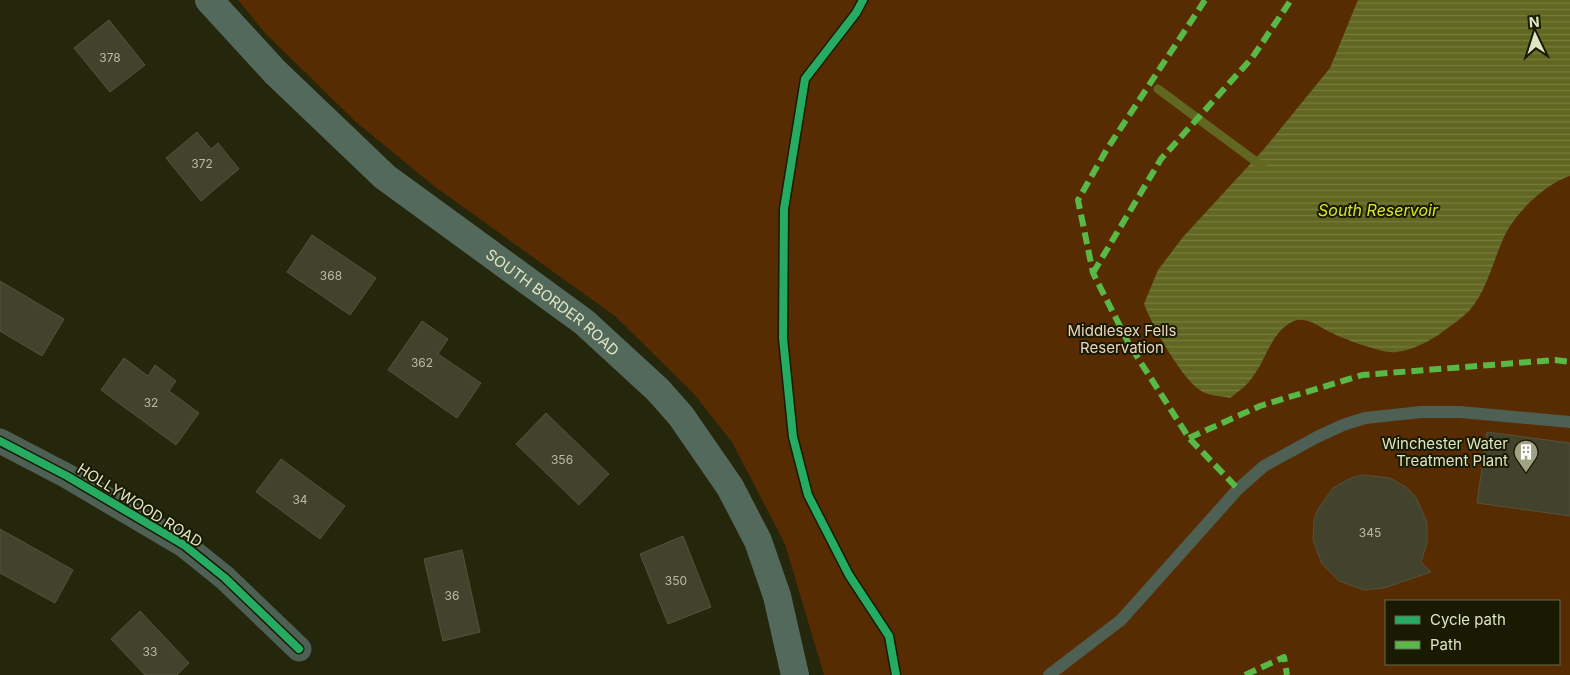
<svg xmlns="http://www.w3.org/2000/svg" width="1570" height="675" font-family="Inter,sans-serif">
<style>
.park{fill:#582c02;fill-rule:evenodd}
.water{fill:url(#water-rules)}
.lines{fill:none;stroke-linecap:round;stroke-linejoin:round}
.stream{stroke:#616720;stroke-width:9}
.building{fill:#43432d;stroke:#545239}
.lane{stroke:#4e5f53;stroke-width:12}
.street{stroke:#4e5f53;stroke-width:25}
.secondary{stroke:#53695c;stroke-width:28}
.quiet{stroke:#58b947;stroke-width:6;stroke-dasharray:12 6;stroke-linecap:butt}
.cycleway-casing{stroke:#181a01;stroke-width:11}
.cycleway{stroke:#26ab63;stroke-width:8}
.labels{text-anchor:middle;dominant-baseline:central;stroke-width:4;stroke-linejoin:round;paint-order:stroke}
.number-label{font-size:12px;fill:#b9bc9e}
.street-label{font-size:15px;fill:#e0e5c3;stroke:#181a01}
.park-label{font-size:15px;fill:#edd2c1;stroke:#181a01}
.poi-label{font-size:15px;fill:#e0e5c3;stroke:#181a01;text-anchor:end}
.water-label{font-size:16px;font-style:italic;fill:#dae726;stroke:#181a01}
</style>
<defs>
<pattern id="water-rules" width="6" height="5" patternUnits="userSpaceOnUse" patternTransform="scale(1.25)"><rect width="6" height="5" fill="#616720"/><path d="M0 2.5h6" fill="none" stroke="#777d3f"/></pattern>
</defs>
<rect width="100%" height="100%" fill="#25270c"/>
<path class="park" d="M238 0H1570V675H824L785 544 732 442 694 394 615 316 434 186 356 122 266 34ZM1386 601H1559V664H1386Z"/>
<path class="water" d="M1358 0H1570V176C1546 184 1521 208 1508 229 1494 255 1489 288 1469 311 1462 318 1453 324 1445 330 1433 340 1406 354 1390 352 1378 351 1343 339 1332 333 1320 328 1308 316 1294 321 1272 330 1267 358 1254 375 1248 385 1239 391 1230 398 1222 396 1210 396 1203 392 1183 382 1152 325 1144 304L1158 270 1183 237 1264 149 1330 68Z"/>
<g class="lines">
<polyline class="stream" points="1158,89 1262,166"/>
</g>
<g class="building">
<polygon points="109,20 145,65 110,92 74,48"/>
<polygon points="197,132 211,149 218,143 239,169 201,201 166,158"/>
<polygon points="312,235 376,278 350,315 287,272"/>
<polygon points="0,281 64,319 42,356 0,331"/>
<polygon points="422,321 448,339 438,354 481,383 457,418 388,370"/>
<polygon points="124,358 148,376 155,365 176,381 169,391 199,413 176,445 101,390"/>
<polygon points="546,413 609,474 579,505 516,444"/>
<polygon points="1487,432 1570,443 1570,516 1477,503"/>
<polygon points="281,459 345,506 320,539 256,492"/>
<polygon points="1362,475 1390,478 1406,487 1416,497 1427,523 1427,543 1421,562 1431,572 1384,588 1364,590 1339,581 1322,564 1313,540 1314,520 1318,509 1333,488 1351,478"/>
<polygon points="0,529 73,570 55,603 0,573"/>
<polygon points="683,536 711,607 668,624 640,554"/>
<polygon points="462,550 480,632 443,641 424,559"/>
<polygon points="140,611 189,663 177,675 145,675 111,639"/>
</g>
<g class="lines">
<polyline class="lane" points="1049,675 1121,620 1238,489 1264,466 1317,437 1343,425 1365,418 1421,412 1460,412 1570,422"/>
<polyline class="street" points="0,441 67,476 184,545 225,578 299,649"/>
<path class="secondary" id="s1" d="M209 0 275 72 385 177 584 322 658 390 681 416 730 487 758 541 777 596 795 675"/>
<g class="quiet">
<polyline points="1205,0 1107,149 1078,200 1093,273 1129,344 1189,438 1238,489"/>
<polyline points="1093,273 1161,159 1252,58 1291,0"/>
<polyline points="1189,438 1260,406 1362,375 1555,360 1570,362"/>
<polyline points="1245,675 1284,657 1287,675"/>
</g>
<defs>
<g id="cycleway">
<polyline points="863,0 856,13 805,79 784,209 783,338 793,437 808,495 849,575 889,636 896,675"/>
<polyline points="0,441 67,476 184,545 225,578 299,649"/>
</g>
</defs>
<use href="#cycleway" class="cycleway-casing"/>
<use href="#cycleway" class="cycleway"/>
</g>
<defs>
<symbol id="building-pin" viewBox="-11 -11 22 30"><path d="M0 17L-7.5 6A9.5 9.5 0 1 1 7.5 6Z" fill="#9fa283" stroke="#181a01"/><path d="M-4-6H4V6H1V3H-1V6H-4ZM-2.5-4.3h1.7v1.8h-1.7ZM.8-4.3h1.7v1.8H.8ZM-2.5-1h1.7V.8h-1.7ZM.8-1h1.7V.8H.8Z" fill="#fff"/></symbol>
</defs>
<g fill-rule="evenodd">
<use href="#building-pin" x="1512" y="438" width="28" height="38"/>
</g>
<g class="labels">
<g class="number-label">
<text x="110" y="57">378</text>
<text x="202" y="163">372</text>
<text x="331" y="275">368</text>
<text x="422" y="362">362</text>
<text x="151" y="402">32</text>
<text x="562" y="459">356</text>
<text x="300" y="499">34</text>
<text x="1370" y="532">345</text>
<text x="676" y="580">350</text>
<text x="452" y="595">36</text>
<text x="150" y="651">33</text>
</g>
<g class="street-label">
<text stroke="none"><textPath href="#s1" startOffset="459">SOUTH BORDER ROAD</textPath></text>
<text transform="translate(140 505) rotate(32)">HOLLYWOOD ROAD</text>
</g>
<g class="park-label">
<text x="1122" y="330">Middlesex Fells<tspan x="1122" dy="17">Reservation</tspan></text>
</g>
<g class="poi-label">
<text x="1508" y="443">Winchester Water<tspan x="1508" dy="17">Treatment Plant</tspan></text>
</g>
<g class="water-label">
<text x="1378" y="210">South Reservoir</text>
</g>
</g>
<rect x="1385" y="600" width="175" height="65" fill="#181a01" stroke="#686b4f"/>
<rect x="1395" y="616" width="25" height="8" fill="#26ab63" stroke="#686b4f"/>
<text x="1430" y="625" font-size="15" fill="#e0e5c3">Cycle path</text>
<rect x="1395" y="641" width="25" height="8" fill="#58b947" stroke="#686b4f"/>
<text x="1430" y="650" font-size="15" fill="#e0e5c3">Path</text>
<g transform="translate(1535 35) rotate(356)" stroke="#181a01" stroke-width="4" paint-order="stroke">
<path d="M0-4L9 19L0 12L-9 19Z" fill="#e0e5c3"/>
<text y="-8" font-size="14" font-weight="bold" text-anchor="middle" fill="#e0e5c3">N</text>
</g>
</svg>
